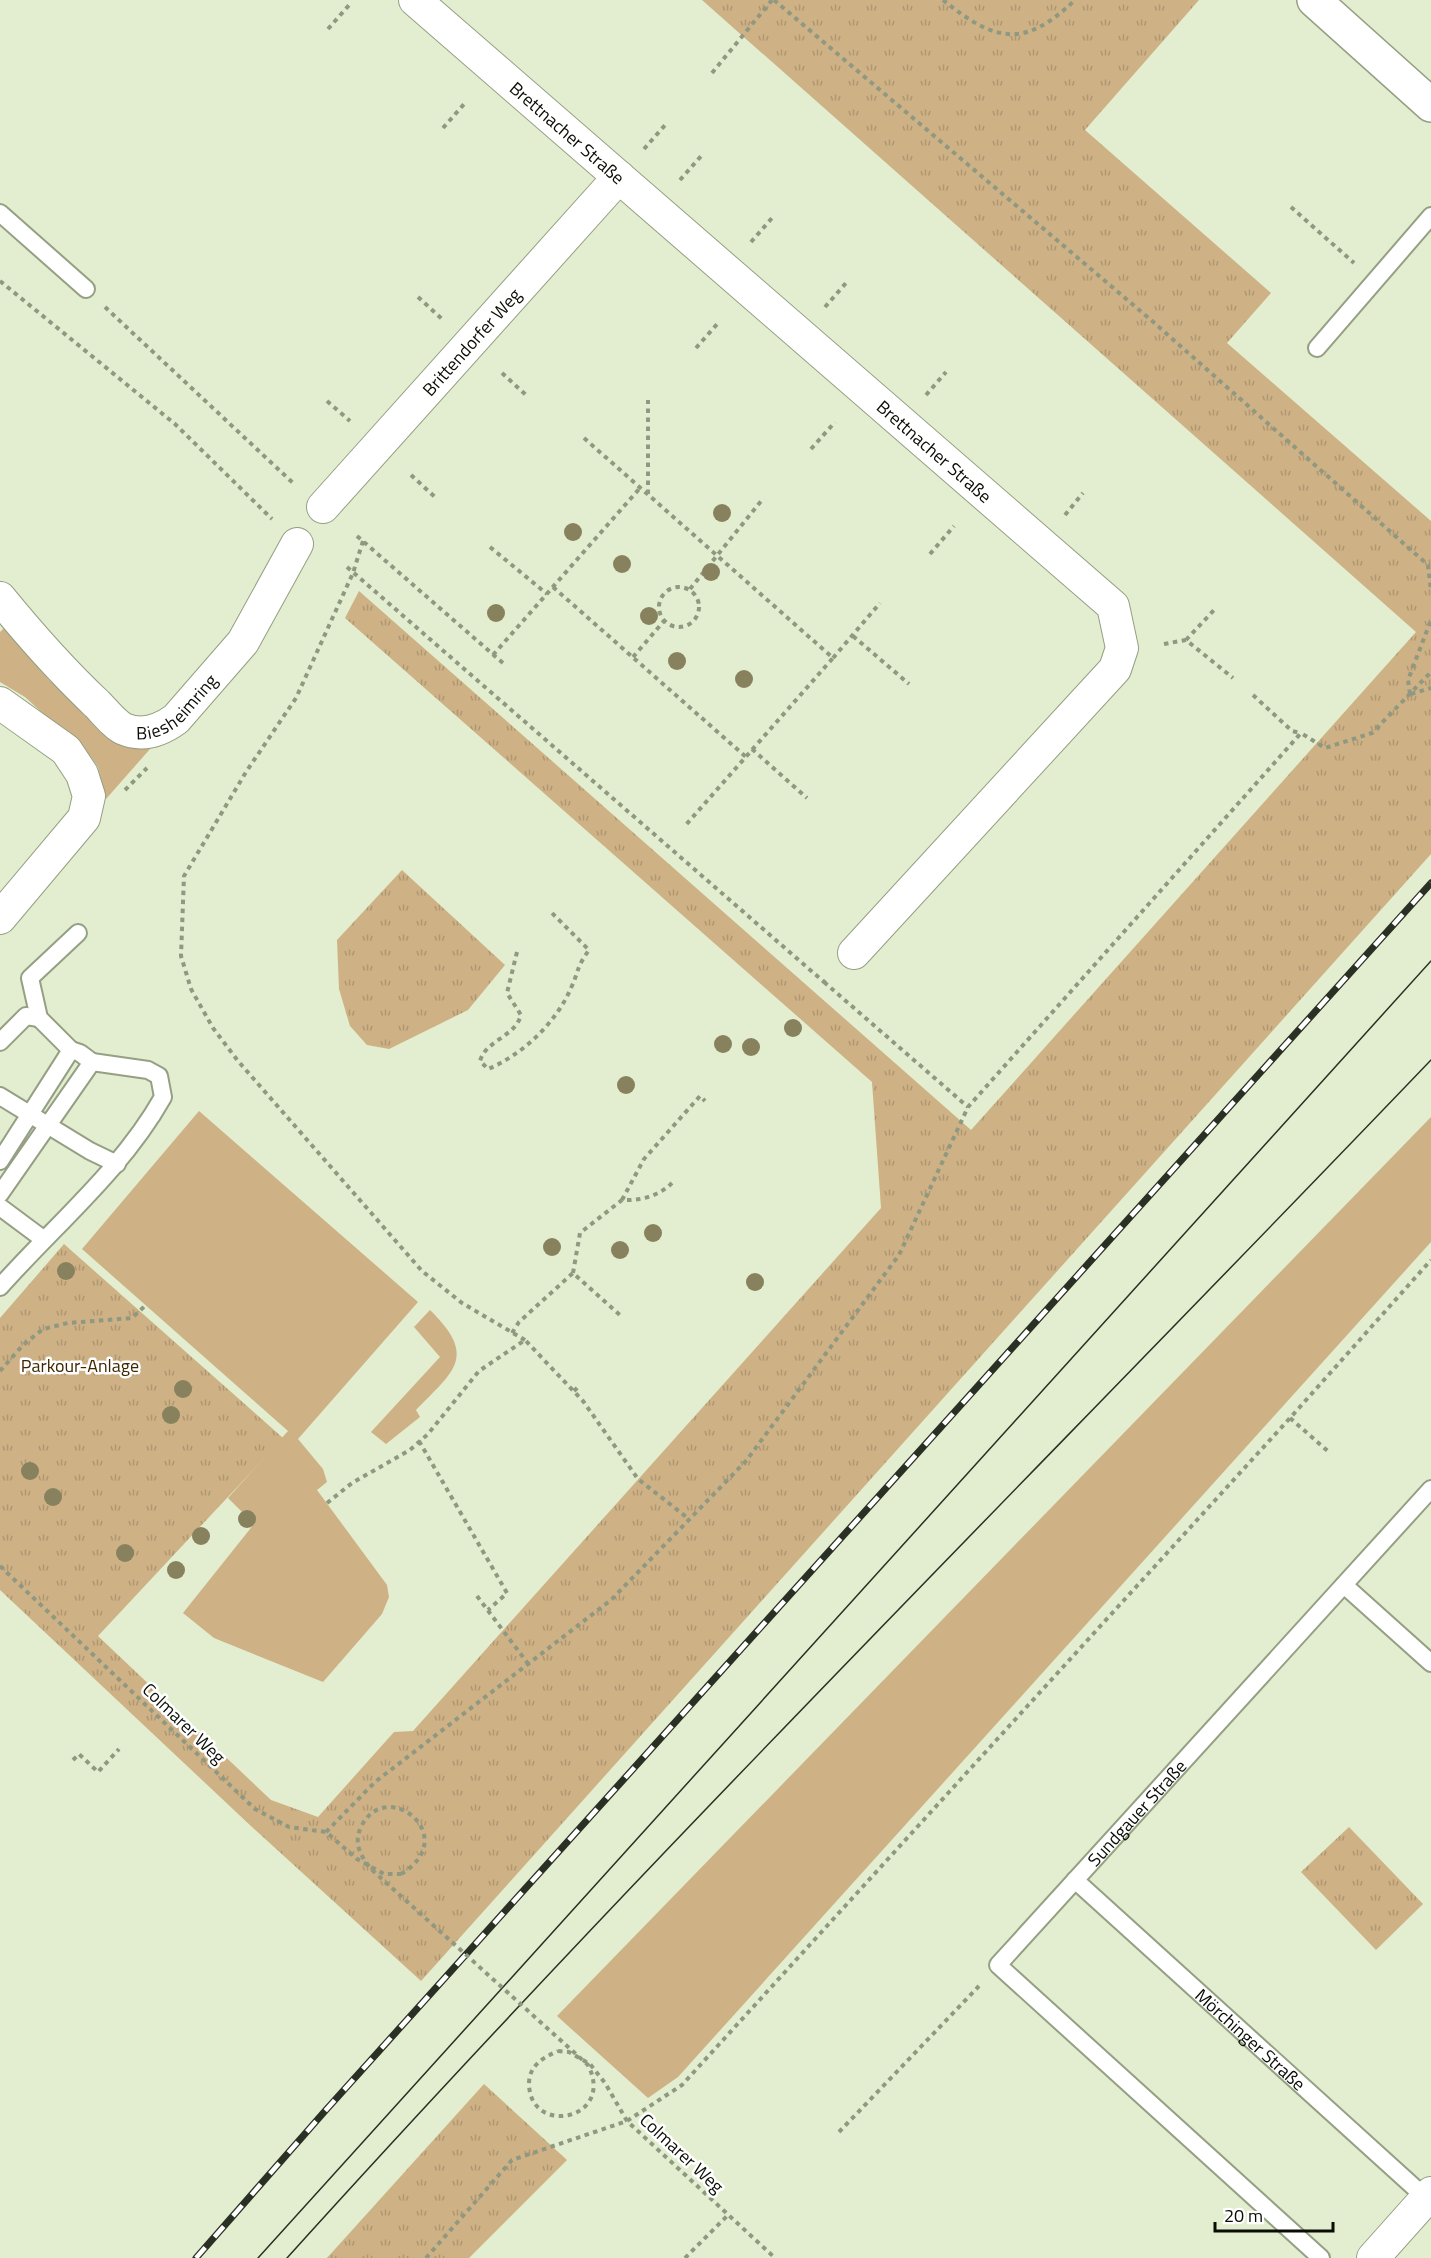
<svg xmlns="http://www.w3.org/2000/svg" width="1431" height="2258" font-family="'Titillium Web',sans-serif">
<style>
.grass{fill:#ceb185}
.park{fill:url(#park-tufts)}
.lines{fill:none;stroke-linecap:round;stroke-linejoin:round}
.service-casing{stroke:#959f83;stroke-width:20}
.minor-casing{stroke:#959f83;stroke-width:34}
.tertiary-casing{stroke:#959f83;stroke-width:36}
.path{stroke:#8f9881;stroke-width:4;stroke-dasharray:4.5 4.5;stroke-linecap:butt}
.service{stroke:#fff;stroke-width:16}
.minor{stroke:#fff;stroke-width:32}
.tertiary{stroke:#fff;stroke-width:33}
.tram{stroke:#2a3023;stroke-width:1.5}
.rail-casing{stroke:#2a3023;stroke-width:7}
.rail{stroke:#fff;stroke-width:4.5;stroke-dasharray:14;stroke-linecap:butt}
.path-bridge{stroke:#8f9881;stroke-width:4;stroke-dasharray:4.5 4.5;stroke-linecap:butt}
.tree{fill:#88815d}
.labels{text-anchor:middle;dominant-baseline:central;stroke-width:5;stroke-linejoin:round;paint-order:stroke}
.street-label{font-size:18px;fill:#090d04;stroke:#fff}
.park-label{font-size:18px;fill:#3e2800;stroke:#fff}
</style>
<defs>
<pattern id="park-tufts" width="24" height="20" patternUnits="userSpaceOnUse" patternTransform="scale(1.5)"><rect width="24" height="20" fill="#ceb185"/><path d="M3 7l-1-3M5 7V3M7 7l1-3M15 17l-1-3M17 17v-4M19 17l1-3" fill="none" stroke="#b09771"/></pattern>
</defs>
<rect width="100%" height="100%" fill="#e2eecf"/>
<g class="grass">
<polygon points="4,628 49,680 115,737 157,741 106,799 98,767 91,757 25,697 0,682 0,632"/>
<polygon points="199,1111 418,1302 298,1439 323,1469 327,1482 317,1490 387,1585 389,1597 382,1614 323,1682 214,1638 183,1613 254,1524 228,1498 288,1431 82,1249"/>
<polygon points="1431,1117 1431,1242 678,2077 648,2098 557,2016"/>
<path d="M430 1310C478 1357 454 1371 416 1410L420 1417 386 1444 371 1432 440 1357 414 1327Z"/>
</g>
<g class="park">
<polygon points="702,0 1199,0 1085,130 1271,293 1227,343 1431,521 1431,854 421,1981 252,1827 0,1590 0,1318 64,1244 283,1438 98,1636 271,1800 318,1817 394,1732 413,1731 881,1208 872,1082 345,618 359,591 971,1130 1416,632"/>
<polygon points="402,870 505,965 468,1010 389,1049 367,1045 350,1026 339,989 337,940"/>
<polygon points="1349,1827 1423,1904 1376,1950 1301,1872"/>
<polygon points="484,2084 567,2160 469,2258 327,2258"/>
</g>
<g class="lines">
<defs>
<g id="service">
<polyline points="0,213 86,289"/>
<polyline points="1317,348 1431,216"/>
<polyline points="0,1042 26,1016 39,1018"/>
<polyline points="71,1050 39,1018 30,978 78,933"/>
<polyline points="0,1096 90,1151 117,1164"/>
<polyline points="0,1161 71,1050 80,1053 92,1062 0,1194"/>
<polyline points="0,1207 43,1239"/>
<path d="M0 1287C55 1225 122 1170 163 1097L159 1076 148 1070 92 1062"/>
<polyline points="1344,1585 1431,1663"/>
<path id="s1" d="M1075 1880 1426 2198"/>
<path id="s2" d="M1321 2258 998 1965 1431 1489"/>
</g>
<g id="minor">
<path id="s3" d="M415 0 1113 606 1122 648 1115 669 854 953"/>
<path id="s4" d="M323 507 619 177"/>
<path id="s5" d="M0 598C31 636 61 670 97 704 105 712 115 725 124 729 143 737 161 730 176 719L243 642 297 544"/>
<polyline points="0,703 66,750 82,774 89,796 84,818 0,918"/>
<polyline points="1373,2258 1431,2193"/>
</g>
<polyline id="tertiary" points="1314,0 1431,105"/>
</defs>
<use href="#service" class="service-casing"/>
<use href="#minor" class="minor-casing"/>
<use href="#tertiary" class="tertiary-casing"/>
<g class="path">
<polyline points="774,0 1151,320 1428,565 1431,591"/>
<path d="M943 0C995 42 1024 49 1075 0"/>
<polyline points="328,29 350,4"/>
<polyline points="712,73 772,0"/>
<polyline points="443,128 465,103"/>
<polyline points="644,149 666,124"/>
<polyline points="680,180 702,155"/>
<polyline points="1291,207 1354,263"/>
<polyline points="751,242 772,218"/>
<polyline points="0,281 175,424 272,519"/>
<polyline points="418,297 442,319"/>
<polyline points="105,307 293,483"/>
<polyline points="825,307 846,283"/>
<polyline points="696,348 719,322"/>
<polyline points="502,373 526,395"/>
<polyline points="926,395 946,372"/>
<polyline points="327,401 350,421"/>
<polyline points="584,438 833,658 684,827"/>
<polyline points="811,449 835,422"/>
<polyline points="411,475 436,498"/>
<polyline points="648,494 648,400"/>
<polyline points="1065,515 1083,493"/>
<polyline points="357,536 504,664"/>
<polyline points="363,541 353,573 296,698 246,772 184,876 181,956 191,989 213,1028 238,1061 422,1271 462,1303 525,1340"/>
<polyline points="490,547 547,594"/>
<polyline points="930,554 954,526"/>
<polyline points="347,567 824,982 828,978"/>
<circle cx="679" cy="607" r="20"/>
<polyline points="553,587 746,757"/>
<polyline points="690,589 762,500"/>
<polyline points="853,636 909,684"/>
<polyline points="1186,640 1215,609"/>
<polyline points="1164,644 1186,640 1233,678"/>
<polyline points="493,655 640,488"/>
<polyline points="633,657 664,621"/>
<polyline points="833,658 880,603"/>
<polyline points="1410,694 1408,680 1431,620"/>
<polyline points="1411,694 1431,688"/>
<polyline points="1253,695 1292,731 1301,733"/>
<polyline points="752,749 807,798"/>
<polyline points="125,790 147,768"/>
<path d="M517 952 507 993 521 1015C515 1037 486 1040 480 1061L488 1069C522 1055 556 1023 571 988 579 971 576 968 589 950L549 910"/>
<polyline points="824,982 968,1107"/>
<polyline points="622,1200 644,1159 700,1096 705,1101"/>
<path d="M573 1273 580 1233 622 1200C640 1201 659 1196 672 1183"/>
<polyline points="512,1333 519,1322 573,1273 620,1315"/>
<polyline points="0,1371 23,1345 43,1329 68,1323 132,1318 147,1304"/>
<polyline points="574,1391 580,1385"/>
<polyline points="1290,1418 1330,1453"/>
<polyline points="419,1441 507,1593 488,1610"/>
<polyline points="327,1503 352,1483 410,1450 428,1434 479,1371 525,1340 583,1401 638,1479 689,1519"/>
<polyline points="0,1566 255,1809 289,1827 326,1832 357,1859 384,1874 401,1874"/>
<polyline points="477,1596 529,1665"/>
<polyline points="73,1760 79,1754 98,1772 119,1749"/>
<polyline points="326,1832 375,1782 611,1600 746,1461 899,1255 968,1107 1301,733 1325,748 1372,733 1431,672"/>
<polyline points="558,2051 569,2052 590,2064 605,2083 627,2121 775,2258"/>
<polyline points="839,2132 979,1986"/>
<polyline points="426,2258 512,2160 627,2121 682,2085 1290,1418 1431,1260"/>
<polyline points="685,2258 729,2214"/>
</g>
<use href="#service" class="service"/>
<use href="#minor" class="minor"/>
<use href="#tertiary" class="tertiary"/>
<g class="tram">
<polyline points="258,2258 1431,961"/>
<path d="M287 2258C657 1848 1049 1459 1431 1060"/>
</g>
<defs>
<polyline id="rail" points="196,2258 325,2111 1431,883"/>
</defs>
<use href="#rail" class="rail-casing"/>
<use href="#rail" class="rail"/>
<path class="path-bridge" d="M401 1874C463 1837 386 1775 361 1827 353 1844 361 1856 371 1869L588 2065C616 2120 530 2137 529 2084 529 2066 542 2058 558 2051"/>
</g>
<g class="tree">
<circle cx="722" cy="513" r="9"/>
<circle cx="573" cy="532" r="9"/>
<circle cx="622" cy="564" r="9"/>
<circle cx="711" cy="572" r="9"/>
<circle cx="496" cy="613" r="9"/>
<circle cx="649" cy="616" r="9"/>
<circle cx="677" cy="661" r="9"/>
<circle cx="744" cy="679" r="9"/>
<circle cx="793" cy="1028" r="9"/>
<circle cx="723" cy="1044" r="9"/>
<circle cx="751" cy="1047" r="9"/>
<circle cx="626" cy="1085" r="9"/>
<circle cx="653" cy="1233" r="9"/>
<circle cx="552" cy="1247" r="9"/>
<circle cx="620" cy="1250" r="9"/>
<circle cx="66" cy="1271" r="9"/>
<circle cx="755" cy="1282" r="9"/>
<circle cx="183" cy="1389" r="9"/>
<circle cx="171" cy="1415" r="9"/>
<circle cx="30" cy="1471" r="9"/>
<circle cx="53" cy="1497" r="9"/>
<circle cx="247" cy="1519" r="9"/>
<circle cx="201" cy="1536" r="9"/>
<circle cx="125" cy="1553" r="9"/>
<circle cx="176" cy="1570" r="9"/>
</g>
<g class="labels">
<g class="street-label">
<text stroke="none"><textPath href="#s3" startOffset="202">Brettnacher Straße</textPath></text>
<text stroke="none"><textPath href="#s4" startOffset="222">Brittendorfer Weg</textPath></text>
<text stroke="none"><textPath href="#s3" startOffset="688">Brettnacher Straße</textPath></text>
<text stroke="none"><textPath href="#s5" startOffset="243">Biesheimring</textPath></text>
<text transform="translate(184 1723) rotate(44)">Colmarer Weg</text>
<text stroke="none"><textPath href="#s2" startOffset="642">Sundgauer Straße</textPath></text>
<text stroke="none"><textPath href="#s1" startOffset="237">Mörchinger Straße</textPath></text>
<text transform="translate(682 2153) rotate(43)">Colmarer Weg</text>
</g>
<g class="park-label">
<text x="80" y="1365">Parkour-Anlage</text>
</g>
</g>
<path d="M1215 2222v9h118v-9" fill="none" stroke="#090d04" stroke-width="3"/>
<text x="1224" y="2222" font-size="18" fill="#090d04" stroke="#ffffff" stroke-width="4.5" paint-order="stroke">20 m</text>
</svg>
